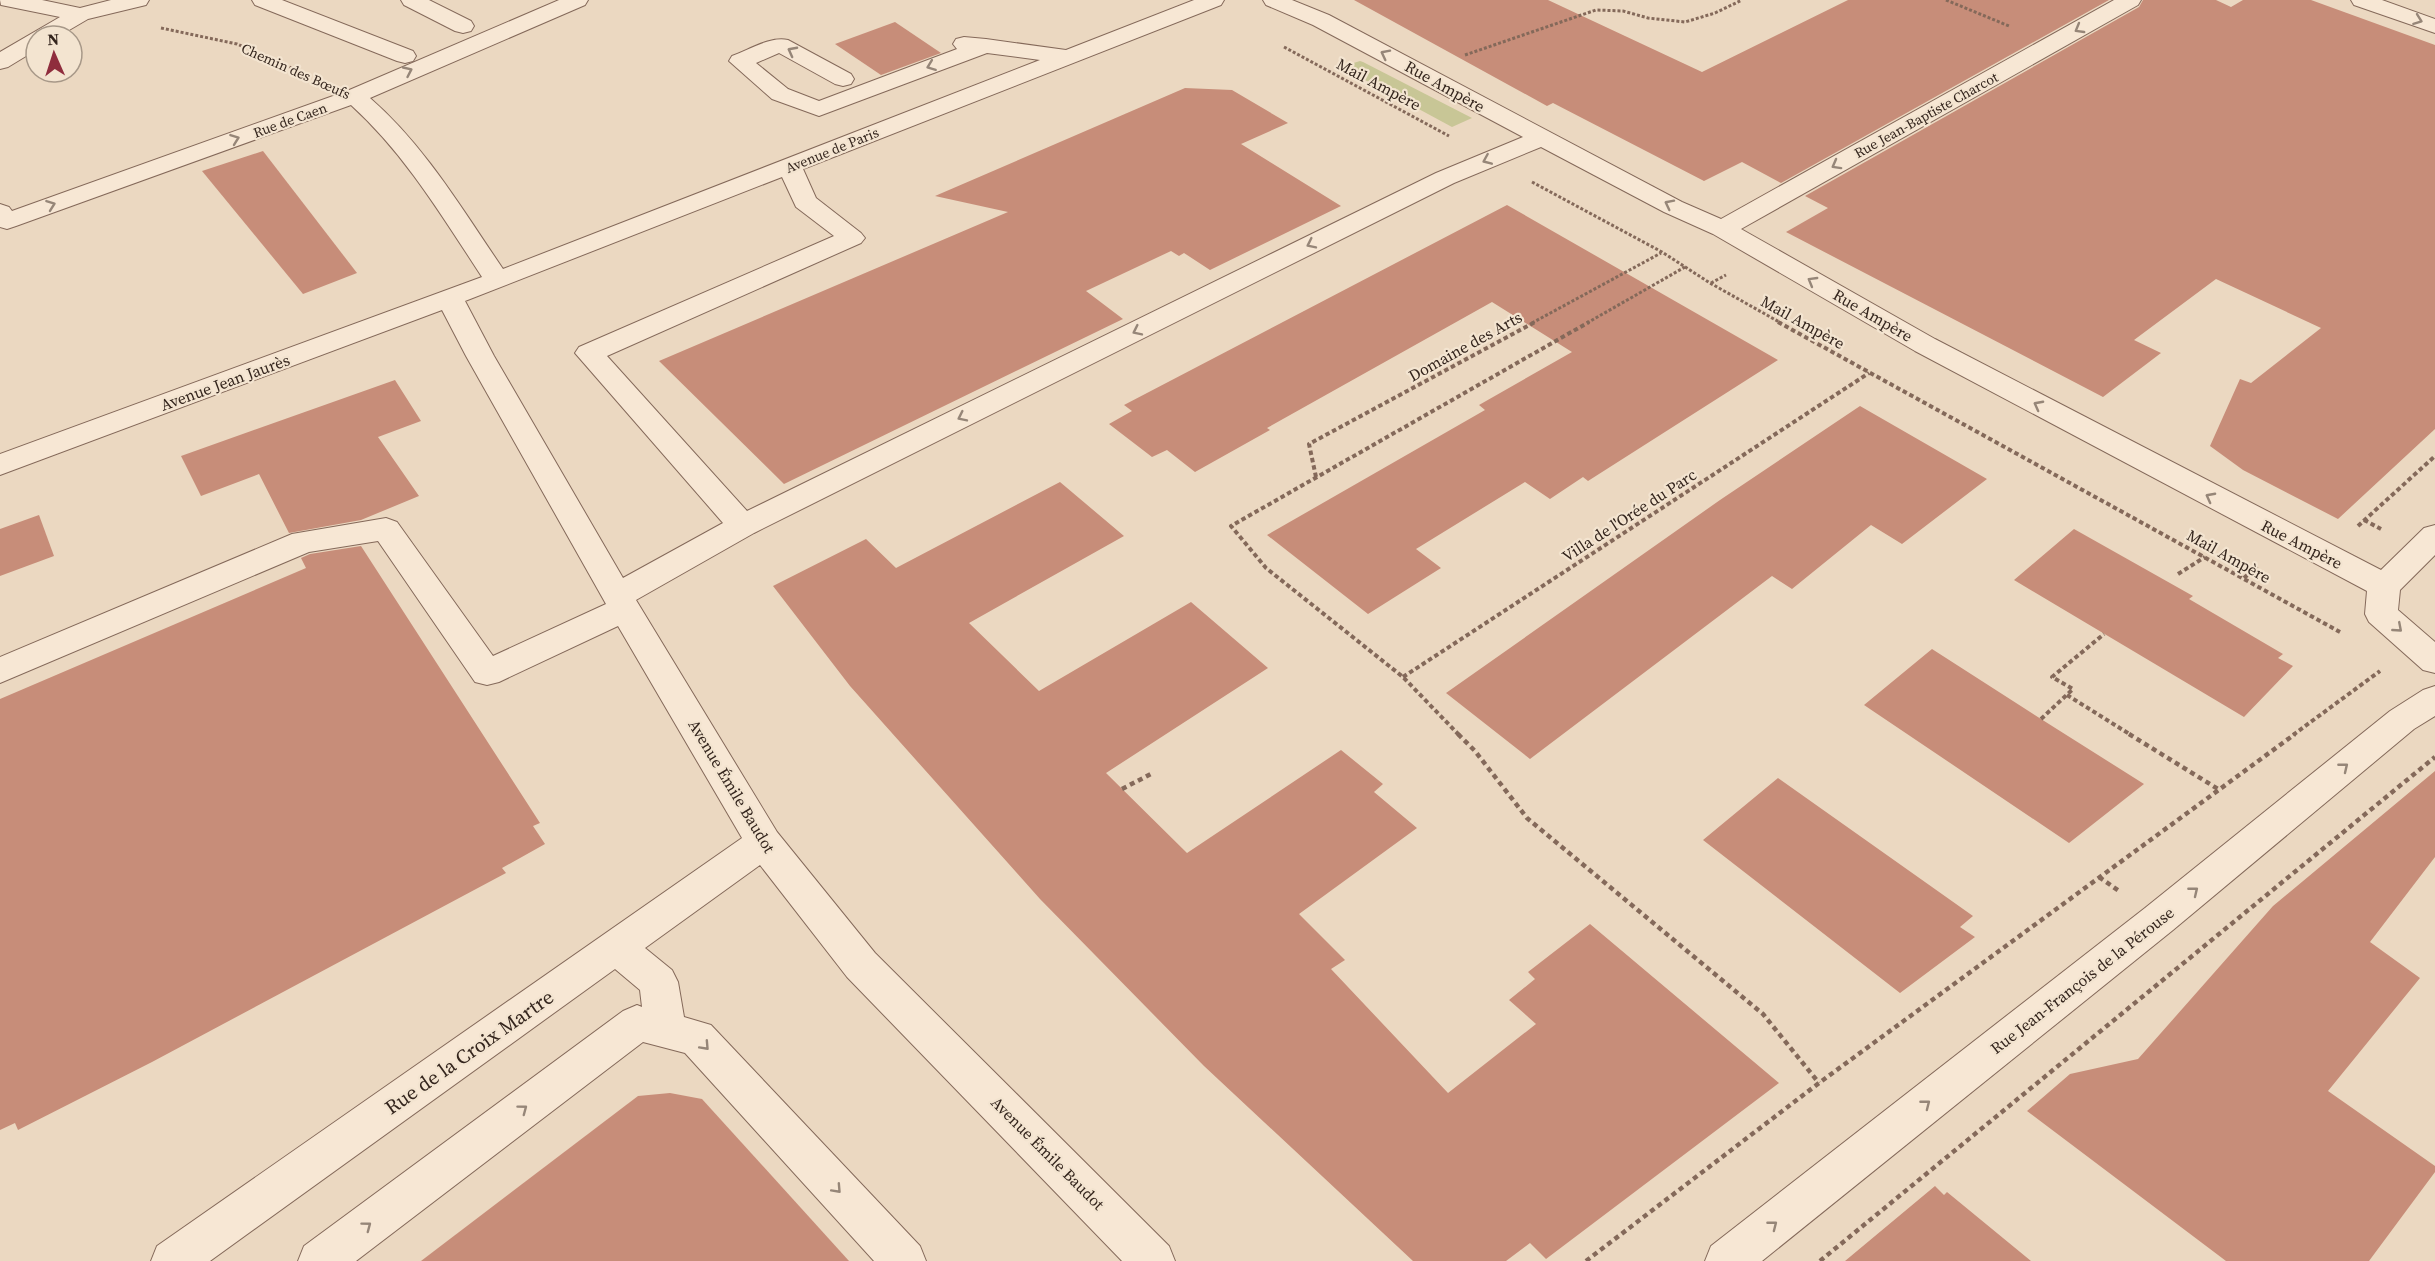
<svg xmlns="http://www.w3.org/2000/svg" width="2435" height="1261" font-family="'Source Serif 4',serif">
<style>
.green{fill:#c8c696}
.building{fill:#c78d79}
.lines{fill:none;stroke-linecap:round;stroke-linejoin:round}
.minor-casing{stroke:#84695a;stroke-width:2}
.path-far2{stroke:#84695a;stroke-width:3;stroke-dasharray:3 2;stroke-linecap:butt}
.path-far1{stroke:#84695a;stroke-width:4;stroke-dasharray:4.5 3;stroke-linecap:butt}
.path{stroke:#84695a;stroke-width:4.5;stroke-dasharray:5 4;stroke-linecap:butt}
.minor{fill:#f7e7d4;fill-rule:evenodd}
.oneway{stroke:#968678}
.labels{text-anchor:middle;dominant-baseline:central;stroke-width:4.5;stroke-linejoin:round;paint-order:stroke}
.far-street-label{font-size:14px;fill:#34251d;stroke:#f3e4d0}
.street-label{font-size:16px;fill:#34251d;stroke:#f3e4d0}
.near-street-label{font-size:20px;fill:#34251d;stroke:#f3e4d0}
</style>
<rect width="100%" height="100%" fill="#ebd8c1"/>
<polygon class="green" points="1360,61 1363,62 1472,118 1452,127 1341,67"/>
<g class="building">
<polygon points="1354,0 1548,0 1702,72 1848,0 2109,0 1781,183 1742,162 1704,181 1553,103 1547,106"/>
<polygon points="2143,0 2216,0 2231,7 2243,0 2311,0 2435,45 2435,429 2338,519 2243,470 2210,446 2240,379 2251,383 2321,328 2216,279 2134,340 2161,353 2103,397 1786,232 1828,208 1805,196 2139,7"/>
<polygon points="895,22 941,53 881,75 835,44"/>
<polygon points="1185,88 1232,90 1288,123 1241,144 1341,206 1210,270 1184,253 1179,256 1171,251 1086,291 1123,319 784,484 659,361 1008,212 935,196"/>
<polygon points="263,151 357,273 303,294 202,171"/>
<polygon points="1507,205 1778,360 1588,481 1583,477 1550,499 1525,482 1416,549 1441,568 1368,614 1267,535 1485,410 1479,405 1572,352 1492,302 1267,428 1270,430 1195,472 1167,450 1152,457 1109,424 1132,411 1124,405"/>
<polygon points="395,380 421,421 378,437 419,496 361,520 289,533 259,474 201,496 181,456"/>
<polygon points="1860,406 1987,479 1902,544 1871,525 1792,589 1772,576 1530,759 1446,693 1720,500"/>
<polygon points="1060,482 1124,536 969,623 1039,691 1191,602 1268,668 1106,773 1187,853 1341,750 1383,784 1374,792 1417,828 1299,914 1345,960 1331,969 1448,1093 1536,1024 1509,1000 1535,979 1528,972 1590,924 1779,1083 1546,1259 1530,1243 1506,1261 1413,1261 1204,1066 1040,899 850,686 773,586 866,539 896,568"/>
<polygon points="39,515 54,556 0,576 0,529"/>
<polygon points="2074,529 2193,596 2189,599 2283,654 2278,658 2293,666 2244,717 2014,580"/>
<polygon points="361,546 540,823 533,826 545,844 502,868 506,873 152,1062 18,1130 15,1123 0,1130 0,699 306,568 301,558 310,554"/>
<polygon points="1932,649 2041,719 2144,784 2069,843 1864,705"/>
<polygon points="2435,771 2435,857 2370,942 2420,978 2328,1091 2435,1166 2435,1172 2369,1261 2226,1261 2027,1111 2070,1074 2138,1059 2273,906"/>
<polygon points="1778,778 1973,916 1960,927 1975,937 1900,993 1703,840"/>
<polygon points="670,1093 702,1099 849,1261 421,1261 638,1096"/>
<polygon points="1935,1186 1944,1195 1947,1192 2031,1261 1845,1261"/>
</g>
<g class="lines">
<defs>
<g id="minor">
<polygon points="0,0 42,0 80,8 111,0 149,0 146,5 88,19 59,36 36,36 36,50 8,67 0,69 0,52 60,17 1,5"/>
<polygon points="252,0 282,0 413,51 416,56 413,61 405,63 397,61 255,5"/>
<polygon points="401,0 429,0 471,21 474,26 471,31 463,33 455,31 404,5"/>
<path d="M559 0H588L585 5 370 98C425 146 462 209 503 269L1040 60 987 53 819 116 772 99 729 61 732 56C749 50 770 36 788 40L851 74 854 79 851 84 843 86 835 84 779 53 756 63 788 89 819 101 957 49 953 44 956 39 964 37 986 39 1066 50 1194 0H1224L1221 5 803 169 816 198 861 233 865 238 861 243 607 356 747 511 1436 173 1523 137 1313 25 1266 5 1263 0H1292L1329 15 1682 202 1721 219 2114 0H2141L2138 5 1741 229 1935 339 2381 570 2424 528 2435 525V555L2400 590 2398 610 2435 642V673L2423 670 2369 622 2365 614 2367 591 1915 351 1713 234 1664 212 1541 147 1454 183 754 533 636 600 777 832 875 953 1169 1246 1175 1261H1122L847 977 760 865 645 948 672 970 678 982 684 1017 711 1025 920 1246 926 1261H874L685 1053 643 1042 356 1261H298L304 1246 623 1011 637 1005 642 1007 640 990 615 969 210 1261H151L157 1246 742 838 618 626 499 682 487 685 475 682 378 541 309 552 0 683V657L292 534 386 518 397 522 493 656 606 604 466 356 442 310 0 475V454L482 277C442 216 405 154 351 105L16 226 7 229 0 227V204L9 207 12 211 347 91ZM782 177 796 207 834 236 579 347 575 353 723 523 623 578 494 356 465 301Z"/>
<polygon points="2351,0 2382,0 2435,19 2435,33 2354,5"/>
<polygon points="2435,686 2435,716 2414,729 2173,930 1762,1261 1705,1261 1711,1246 2145,908 2390,711 2423,690"/>
</g>
</defs>
<use href="#minor" class="minor-casing"/>
<g class="path-far2">
<polyline points="1946,0 2009,26"/>
<polyline points="161,28 237,44 307,75"/>
<polyline points="1284,47 1449,136"/>
<polyline points="1465,55 1596,10 1623,11 1648,18 1685,22 1715,13 1742,0"/>
<polyline points="1532,182 1662,252 1710,283 1781,323"/>
<polyline points="1711,283 1726,275"/>
<polyline points="1532,323 1661,253"/>
<polyline points="1587,323 1685,267"/>
</g>
<g class="path-far1">
<polyline points="1778,322 2340,632"/>
<polyline points="1316,477 1309,444 1535,322"/>
<polyline points="2364,520 2381,529"/>
<polyline points="2358,526 2435,456"/>
<polyline points="2178,574 2205,557"/>
<polyline points="2244,578 2257,566"/>
<polyline points="1403,677 1869,373"/>
<polyline points="2067,695 2131,735"/>
<polyline points="2041,719 2073,689 2052,677 2104,634"/>
<polyline points="1459,735 1403,677 1266,568 1231,526 1589,322"/>
<polyline points="2293,735 2380,671"/>
</g>
<g class="path">
<polyline points="1458,734 1475,751 1527,818 1763,1014 1819,1083"/>
<polyline points="2129,734 2218,789"/>
<polyline points="1122,789 1151,774"/>
<polyline points="2099,877 2119,891"/>
<polyline points="1586,1261 1819,1083 2295,734"/>
<polyline points="1820,1261 2435,757"/>
</g>
<use href="#minor" class="minor"/>
</g>
<defs><path id="oneway-chevron" d="M-2-3.5L2.5 0L-2 3.5" fill="none" stroke-width="1.6" stroke-linecap="round" stroke-linejoin="round" transform="scale(1.5)"/></defs>
<g class="oneway">
<use href="#oneway-chevron" transform="translate(2418 20) rotate(20)"/>
<use href="#oneway-chevron" transform="translate(2079 29) rotate(150)"/>
<use href="#oneway-chevron" transform="translate(792 51) rotate(-152)"/>
<use href="#oneway-chevron" transform="translate(1385 54) rotate(-153)"/>
<use href="#oneway-chevron" transform="translate(931 66) rotate(159)"/>
<use href="#oneway-chevron" transform="translate(408 71) rotate(-25)"/>
<use href="#oneway-chevron" transform="translate(235 139) rotate(-20)"/>
<use href="#oneway-chevron" transform="translate(1487 160) rotate(157)"/>
<use href="#oneway-chevron" transform="translate(1836 165) rotate(151)"/>
<use href="#oneway-chevron" transform="translate(1669 204) rotate(-153)"/>
<use href="#oneway-chevron" transform="translate(51 205) rotate(-20)"/>
<use href="#oneway-chevron" transform="translate(1311 244) rotate(154)"/>
<use href="#oneway-chevron" transform="translate(1812 281) rotate(-150)"/>
<use href="#oneway-chevron" transform="translate(1137 331) rotate(154)"/>
<use href="#oneway-chevron" transform="translate(2038 405) rotate(-152)"/>
<use href="#oneway-chevron" transform="translate(962 417) rotate(154)"/>
<use href="#oneway-chevron" transform="translate(2210 497) rotate(-152)"/>
<use href="#oneway-chevron" transform="translate(2398 628) rotate(41)"/>
<use href="#oneway-chevron" transform="translate(2344 767) rotate(-39)"/>
<use href="#oneway-chevron" transform="translate(2194 891) rotate(-39)"/>
<use href="#oneway-chevron" transform="translate(705 1046) rotate(47)"/>
<use href="#oneway-chevron" transform="translate(1926 1104) rotate(-38)"/>
<use href="#oneway-chevron" transform="translate(523 1109) rotate(-37)"/>
<use href="#oneway-chevron" transform="translate(837 1189) rotate(47)"/>
<use href="#oneway-chevron" transform="translate(1773 1225) rotate(-38)"/>
<use href="#oneway-chevron" transform="translate(367 1226) rotate(-37)"/>
</g>
<g class="labels">
<g class="far-street-label">
<text transform="translate(296 71) rotate(24)">Chemin des Bœufs</text>
<text transform="translate(1926 115) rotate(-29)">Rue Jean-Baptiste Charcot</text>
<text transform="translate(290 120) rotate(-20)">Rue de Caen</text>
<text transform="translate(832 150) rotate(-22)">Avenue de Paris</text>
</g>
<g class="street-label">
<text transform="translate(1379 84) rotate(28)">Mail Ampère</text>
<text transform="translate(1445 86) rotate(29)">Rue Ampère</text>
<text transform="translate(1873 315) rotate(30)">Rue Ampère</text>
<text transform="translate(1803 322) rotate(29)">Mail Ampère</text>
<text transform="translate(1465 346) rotate(-29)">Domaine des Arts</text>
<text transform="translate(225 382) rotate(-20)">Avenue Jean Jaurès</text>
<text transform="translate(1629 515) rotate(-33)">Villa de l'Orée du Parc</text>
<text transform="translate(2302 544) rotate(27)">Rue Ampère</text>
<text transform="translate(2229 556) rotate(29)">Mail Ampère</text>
<text transform="translate(732 786) rotate(59)">Avenue Émile Baudot</text>
<text transform="translate(2082 980) rotate(-38)">Rue Jean-François de la Pérouse</text>
<text transform="translate(1048 1153) rotate(45)">Avenue Émile Baudot</text>
</g>
<g class="near-street-label">
<text transform="translate(469 1052) rotate(-35)">Rue de la Croix Martre</text>
</g>
</g>
<g transform="translate(54 54) rotate(357)"><circle r="28" fill="#f3e4d0" stroke="#a79888" stroke-width="1.5"/>
<path d="M0-4.5L10 22L0 15L-10 22Z" fill="#8f2d3d"/>
<text y="-9" font-size="16" font-weight="bold" text-anchor="middle" fill="#34251d">N</text>
</g>
</svg>
